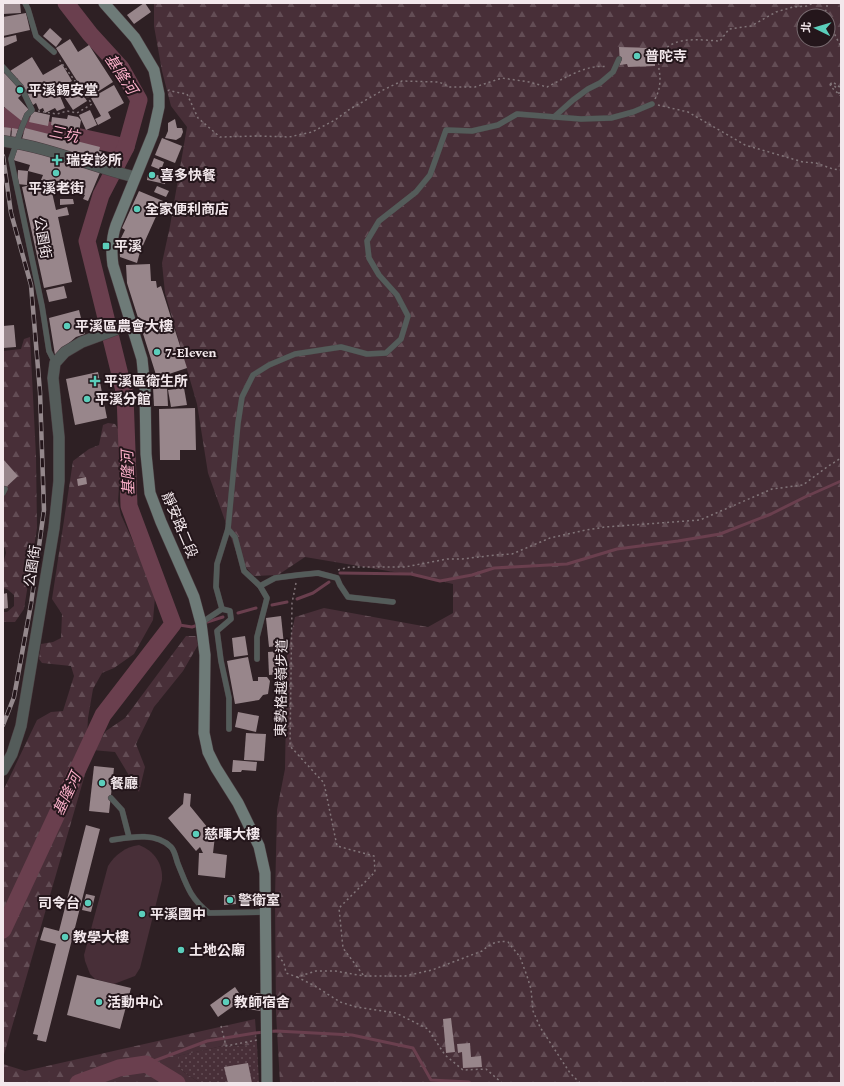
<svg xmlns="http://www.w3.org/2000/svg" width="844" height="1086" font-family="'Crimson Pro','Noto Sans TC',serif">
<style>
.green{fill:url(#green-dots)}
.forest{fill:url(#forest-firs);fill-rule:evenodd}
.pitch{fill:#482f38}
.lines{fill:none;stroke-linecap:round;stroke-linejoin:round}
.stream{stroke:#6a3f4e;stroke-width:3}
.river{stroke:#6a3f4e;stroke-width:17}
.building{fill:#98868b}
.service-casing{stroke:#4a3c40;stroke-width:6}
.minor-casing{stroke:#4a3c40;stroke-width:12}
.tertiary-casing{stroke:#4a3c40;stroke-width:12}
.secondary-casing{stroke:#4a3c40;stroke-width:12}
.path{stroke:#827579;stroke-width:1.5;stroke-dasharray:2 3;stroke-linecap:butt}
.service{stroke:#545c5a;stroke-width:5.5}
.minor{stroke:#545c5a;stroke-width:11}
.tertiary{stroke:#545c5a;stroke-width:11}
.secondary{stroke:#6e7b78;stroke-width:11}
.rail-casing{stroke:#94888c;stroke-width:4.5}
.rail{stroke:#24161b;stroke-width:3;stroke-dasharray:9;stroke-linecap:butt}
.poi-dot{fill:#5bcebb;stroke:#24161b;stroke-width:1.5}
.labels{text-anchor:middle;dominant-baseline:central;stroke-width:4;stroke-linejoin:round;paint-order:stroke}
.poi-label{font-size:14px;font-weight:bold;fill:#f3e8ec;stroke:#24161b;text-anchor:start}
.street-label{font-size:14px;fill:#f3e8ec;stroke:#24161b}
.water-label{font-size:15px;font-style:italic;fill:#faafc8;stroke:#24161b}
</style>
<defs>
<pattern id="green-dots" width="8" height="8" patternUnits="userSpaceOnUse"><rect width="8" height="8" fill="#482f38"/><path d="M2 2h.1M6 6h.1" fill="none" stroke="#634d55" stroke-width="1.8" stroke-linecap="round"/></pattern>
<pattern id="forest-firs" width="22" height="20" patternUnits="userSpaceOnUse"><rect width="22" height="20" fill="#482f38"/><path d="M5 1l3.5 6h-7zM16 11l3.5 6h-7z" fill="#634d55"/></pattern>
</defs>
<rect width="100%" height="100%" fill="#2e2024"/>
<polygon class="green" points="257,1045 259,1083 200,1083 181,1070 177,1056 222,1046"/>
<g class="forest">
<path d="M154 3H841V1083H280L276 1013 275 898 277 810 285 769 287 654 295 617 324 608 428 627 453 613V584L424 577 305 557 278 575 253 576 238 557 208 473 197 404 165 293 162 263 170 226 187 127 171 106 162 71 154 26ZM804 16H828V40H804Z"/>
<polygon points="30,337 36,456 37,528 24,609 15,622 3,622 3,612 7,612 14,606 14,595 7,589 3,588 3,563 6,553 5,548 3,547 3,351 21,349 24,339"/>
<polygon points="108,423 115,424 119,431 121,457 118,501 121,515 148,575 155,597 153,620 134,654 114,668 102,673 93,689 88,718 87,737 101,739 106,731 125,718 186,636 196,636 198,645 183,671 154,707 136,744 145,767 139,792 115,752 92,750 3,1058 3,791 37,720 51,712 63,711 74,676 71,666 42,663 39,659 41,644 53,642 61,638 62,614 52,599 73,461 89,449 99,445 103,425"/>
<polygon points="255,1019 257,1045 222,1046 178,1056 181,1070 200,1083 3,1083 3,1064 25,1071"/>
</g>
<path class="pitch" d="M139 845C154 851 163 863 162 880L140 968 135 976 114 984 95 979 90 974 85 961 84 955 108 866C115 855 125 847 139 845Z"/>
<g class="lines">
<g class="stream">
<polyline points="340,573 411,574 440,581 472,575 494,568 567,564 617,549 678,541 720,534 771,514 805,497 841,481"/>
<polyline points="297,599 313,593 329,582"/>
<polyline points="272,605 287,602"/>
<polyline points="238,613 256,608"/>
<polyline points="204,623 223,617"/>
<polyline points="173,624 192,627 198,625"/>
<polyline points="146,1064 207,1041 255,1033 276,1031 352,1035 413,1048 431,1080 469,1082 470,1083"/>
</g>
<g class="river">
<polyline points="3,116 12,122 126,147"/>
<polyline points="3,930 103,715 173,624 129,506 125,395 87,241 101,195 126,147 139,100 121,68 90,34 66,3"/>
<polyline points="78,1083 119,1068 146,1064 177,1083"/>
</g>
</g>
<g class="building">
<polygon points="3,3 20,3 21,13 3,14"/>
<polygon points="144,3 145,3 151,12 134,24 127,15"/>
<polygon points="26,13 30,30 3,36 3,17"/>
<polygon points="50,28 62,39 56,47 43,36"/>
<polygon points="16,35 17,41 3,47 3,38"/>
<polygon points="70,39 78,52 89,45 113,82 88,98 56,48"/>
<polygon points="619,47 655,48 655,66 628,67 627,64 620,65"/>
<polygon points="32,57 43,75 62,64 72,81 57,89 65,108 57,111 55,108 45,113 43,108 39,110 36,103 33,105 17,78 15,79 10,71"/>
<polygon points="3,72 20,87 18,89 23,93 18,98 29,110 23,122 3,106"/>
<polygon points="75,82 87,101 73,110 61,92"/>
<polygon points="114,85 124,103 108,112 111,118 98,125 95,119 101,116 91,98"/>
<polygon points="90,110 97,125 86,130 79,115"/>
<polygon points="32,111 50,115 48,126 29,122"/>
<polygon points="68,115 78,117 81,120 79,132 65,130 66,128 51,125 52,117 67,119"/>
<polygon points="175,119 177,128 182,128 183,132 181,137 176,140 165,138 168,131 168,123"/>
<polygon points="3,127 11,128 10,139 3,139"/>
<polygon points="12,128 18,129 15,141 11,141"/>
<polygon points="25,128 100,147 99,151 106,153 103,164 21,143"/>
<polygon points="162,138 182,146 175,163 155,155"/>
<polygon points="18,143 101,170 88,201 83,199 85,195 74,191 73,193 56,188 57,185 41,180 43,175 28,171 27,185 17,184 18,170 28,171 30,165 13,160"/>
<polygon points="154,158 164,162 161,170 151,166"/>
<polygon points="148,173 166,177 165,184 147,180"/>
<polygon points="43,182 45,190 51,188 56,210 67,207 69,215 58,217 72,282 44,288 22,187"/>
<polygon points="157,186 169,191 166,197 154,192"/>
<polygon points="139,191 163,201 140,252 137,263 120,257 119,242 125,230 122,228"/>
<polygon points="60,199 73,199 74,204 60,205"/>
<polygon points="150,264 151,281 156,281 157,288 161,286 187,368 157,378 127,283 126,265"/>
<polygon points="64,286 67,298 49,302 46,290"/>
<polygon points="79,310 85,334 76,337 55,355 49,318"/>
<polygon points="14,325 16,347 3,348 3,326"/>
<polygon points="98,372 107,418 75,425 66,379"/>
<polygon points="167,386 168,406 154,406 153,387"/>
<polygon points="184,388 187,405 171,407 168,390"/>
<polygon points="195,408 196,450 180,450 180,460 160,460 159,409"/>
<polygon points="3,459 18,476 3,490"/>
<polygon points="86,477 87,484 78,486 77,479"/>
<polygon points="7,593 8,608 3,609 3,594"/>
<polygon points="281,616 284,645 269,647 266,618"/>
<polygon points="245,636 248,655 234,657 232,638"/>
<polygon points="282,651 283,674 269,675 268,652"/>
<polygon points="248,657 253,681 258,681 258,677 267,677 270,681 268,694 263,695 259,700 235,704 227,661"/>
<polygon points="238,712 259,716 256,732 235,727"/>
<polygon points="246,733 266,734 264,761 244,760"/>
<polygon points="233,760 257,762 256,771 242,770 241,772 232,772"/>
<polygon points="94,766 114,768 109,813 89,811"/>
<polygon points="184,793 191,794 190,806 212,833 209,836 215,836 213,853 227,855 225,878 198,875 199,853 203,853 200,847 196,851 168,818 183,804"/>
<polygon points="86,825 100,829 46,1042 37,1040 38,1035 33,1034 56,944 40,940 44,927 59,931"/>
<polygon points="86,894 95,896 91,912 82,910"/>
<polygon points="224,895 235,895 236,904 224,905"/>
<polygon points="77,975 131,988 120,1029 67,1015"/>
<polygon points="235,987 243,999 218,1017 210,1005"/>
<polygon points="256,993 263,994 261,1011 246,1009 248,995 256,996"/>
<polygon points="451,1018 455,1052 446,1053 443,1019"/>
<polygon points="470,1043 471,1057 481,1056 482,1067 463,1068 462,1052 458,1053 457,1044"/>
<polygon points="248,1063 252,1083 228,1083 224,1067"/>
</g>
<g class="lines">
<defs>
<g id="service">
<polyline points="25,3 28,9 36,36 54,52"/>
<polyline points="3,67 21,87 32,110 27,115 22,127 11,159 42,306 49,351 55,363"/>
<polyline points="554,117 573,100 588,89 600,83 613,72 619,59"/>
<polyline points="3,493 5,489"/>
<polyline points="228,529 235,537 244,571 260,586 267,598 257,637 257,659"/>
<polyline points="260,586 275,578 298,575 318,573 337,578 340,585 348,597 393,602"/>
<polyline points="222,609 230,611 231,619 217,631 221,661 229,698 229,729"/>
<polyline points="201,623 222,609 216,587 217,564 228,529 238,423 242,397 253,375 269,365 295,354 341,347 367,354 386,353 401,339 408,316 397,295 379,275 369,258 367,241 379,221 416,192 430,175 446,130 472,131 498,125 517,114 581,119 611,118 633,112 652,104"/>
<polyline points="111,798 122,810 129,837"/>
<path d="M112 840C131 837 156 832 171 847 175 851 176 859 178 864 187 886 190 898 209 913L266 912"/>
</g>
<path id="minor" d="M3 141C48 147 90 166 135 177"/>
<polyline id="tertiary" points="3,770 12,754 21,726 54,528 59,481 59,437 53,378 55,363 65,352 82,342 131,324"/>
<path id="secondary" d="M104 3 135 38 154 70 159 94V107L153 134 116 225C111 239 111 251 113 265L142 359 145 389 146 454 150 493 161 522 194 597 201 623 205 655 204 733 208 752 216 768 238 803 259 846 265 873 267 1083"/>
</defs>
<use href="#service" class="service-casing"/>
<use href="#minor" class="minor-casing"/>
<use href="#tertiary" class="tertiary-casing"/>
<use href="#secondary" class="secondary-casing"/>
<g class="path">
<polyline points="825,16 824,14 827,8 827,3"/>
<polyline points="828,21 841,47"/>
<polyline points="830,84 831,87 841,96"/>
<polyline points="830,84 833,82 841,88"/>
<polyline points="830,84 833,85 838,89"/>
<path d="M168 91 169 90 175 92 187 94 198 118 220 137 258 136 289 137 312 132 335 120 350 109 385 89 402 81 439 82 450 87H475L502 78 529 82 547 87C563 79 589 63 607 67"/>
<polyline points="838,93 840,93 841,91"/>
<path d="M655 99C659 92 660 85 660 78 660 73 658 67 659 62 665 34 698 40 720 41L729 29 751 26 776 12 793 7 807 6 813 3"/>
<polyline points="658,105 688,112 745,145 803,162 816,163 833,169 841,170"/>
<polyline points="38,111 57,114 67,111 77,113 92,104 58,58"/>
<polyline points="840,225 841,225"/>
<polyline points="338,570 350,567 405,567 447,559 462,559 496,555 512,554 550,538 586,530 605,527 700,520 772,489 803,485 827,467 841,458"/>
<polyline points="296,583 292,603 290,746 324,783 337,846 374,856 375,872 339,908 343,948 364,976"/>
<polyline points="155,917 177,919 199,915"/>
<path d="M278 956 284 963 286 973 297 977 316 971H335L364 976H405L432 970 482 951C490 944 497 940 508 942L520 957 527 976 531 989 533 1011 540 1027 570 1073 580 1083"/>
<polyline points="297,977 315,986 340,1002 356,1007 396,1013 428,1029 445,1055 463,1070 486,1069 502,1083"/>
<polyline points="221,1026 226,1046 257,1040"/>
</g>
<use href="#service" class="service"/>
<use href="#minor" class="minor"/>
<use href="#tertiary" class="tertiary"/>
<use href="#secondary" class="secondary"/>
<defs>
<polyline id="rail" points="3,156 11,213 31,285 40,392 44,510 31,604 14,697 3,725"/>
</defs>
<use href="#rail" class="rail-casing"/>
<use href="#rail" class="rail"/>
</g>
<g class="poi-dot">
<circle cx="637" cy="56" r="4"/>
<circle cx="20" cy="90" r="4"/>
<path d="M55 154h4v4h4v4h-4v4h-4v-4h-4v-4h4z"/>
<circle cx="56" cy="173" r="4"/>
<circle cx="152" cy="175" r="4"/>
<circle cx="137" cy="209" r="4"/>
<rect x="102" y="242" width="8" height="8" rx="2"/>
<circle cx="67" cy="326" r="4"/>
<circle cx="157" cy="352" r="4"/>
<path d="M93 375h4v4h4v4h-4v4h-4v-4h-4v-4h4z"/>
<circle cx="87" cy="399" r="4"/>
<circle cx="102" cy="783" r="4"/>
<circle cx="196" cy="834" r="4"/>
<circle cx="230" cy="900" r="4"/>
<circle cx="88" cy="903" r="4"/>
<circle cx="142" cy="914" r="4"/>
<circle cx="65" cy="937" r="4"/>
<circle cx="181" cy="950" r="4"/>
<circle cx="99" cy="1002" r="4"/>
<circle cx="226" cy="1002" r="4"/>
</g>
<g class="labels">
<g class="poi-label">
<text x="645" y="56">普陀寺</text>
<text x="28" y="90">平溪錫安堂</text>
<text x="66" y="160">瑞安診所</text>
<text x="160" y="175">喜多快餐</text>
<text x="56" y="188" text-anchor="middle">平溪老街</text>
<text x="145" y="209">全家便利商店</text>
<text x="114" y="246">平溪</text>
<text x="75" y="326">平溪區農會大樓</text>
<text x="165" y="352">7-Eleven</text>
<text x="104" y="381">平溪區衛生所</text>
<text x="95" y="399">平溪分館</text>
<text x="110" y="783">餐廳</text>
<text x="204" y="834">慈暉大樓</text>
<text x="238" y="900">警衛室</text>
<text x="80" y="903" text-anchor="end">司令台</text>
<text x="150" y="914">平溪國中</text>
<text x="73" y="937">教學大樓</text>
<text x="189" y="950">土地公廟</text>
<text x="107" y="1002">活動中心</text>
<text x="234" y="1002">教師宿舍</text>
</g>
<g class="street-label">
<text transform="translate(43 238) rotate(80)">公園街</text>
<text transform="translate(180 525) rotate(67)">靜安路二段</text>
<text transform="translate(32 566) rotate(-81)">公園街</text>
<text transform="translate(281 688) rotate(-89)">東勢格越嶺步道</text>
</g>
<g class="water-label">
<text transform="translate(121 74) rotate(56)">基隆河</text>
<text transform="translate(64 134) rotate(12)">三坑</text>
<text transform="translate(128 473) rotate(-92)">基隆河</text>
<text transform="translate(67 794) rotate(-65)">基隆河</text>
</g>
</g>
<rect width="844" height="1086" fill="none" stroke="#f3e8ec" stroke-width="8"/>
<g transform="translate(816 28) rotate(275)"><circle r="19" fill="#24161b" stroke="#776a6f"/>
<path d="M0-3L7 15L0 10L-7 15Z" fill="#5bcebb"/>
<text y="-6" font-size="11" font-weight="bold" text-anchor="middle" fill="#f3e8ec">北</text>
</g>
</svg>
